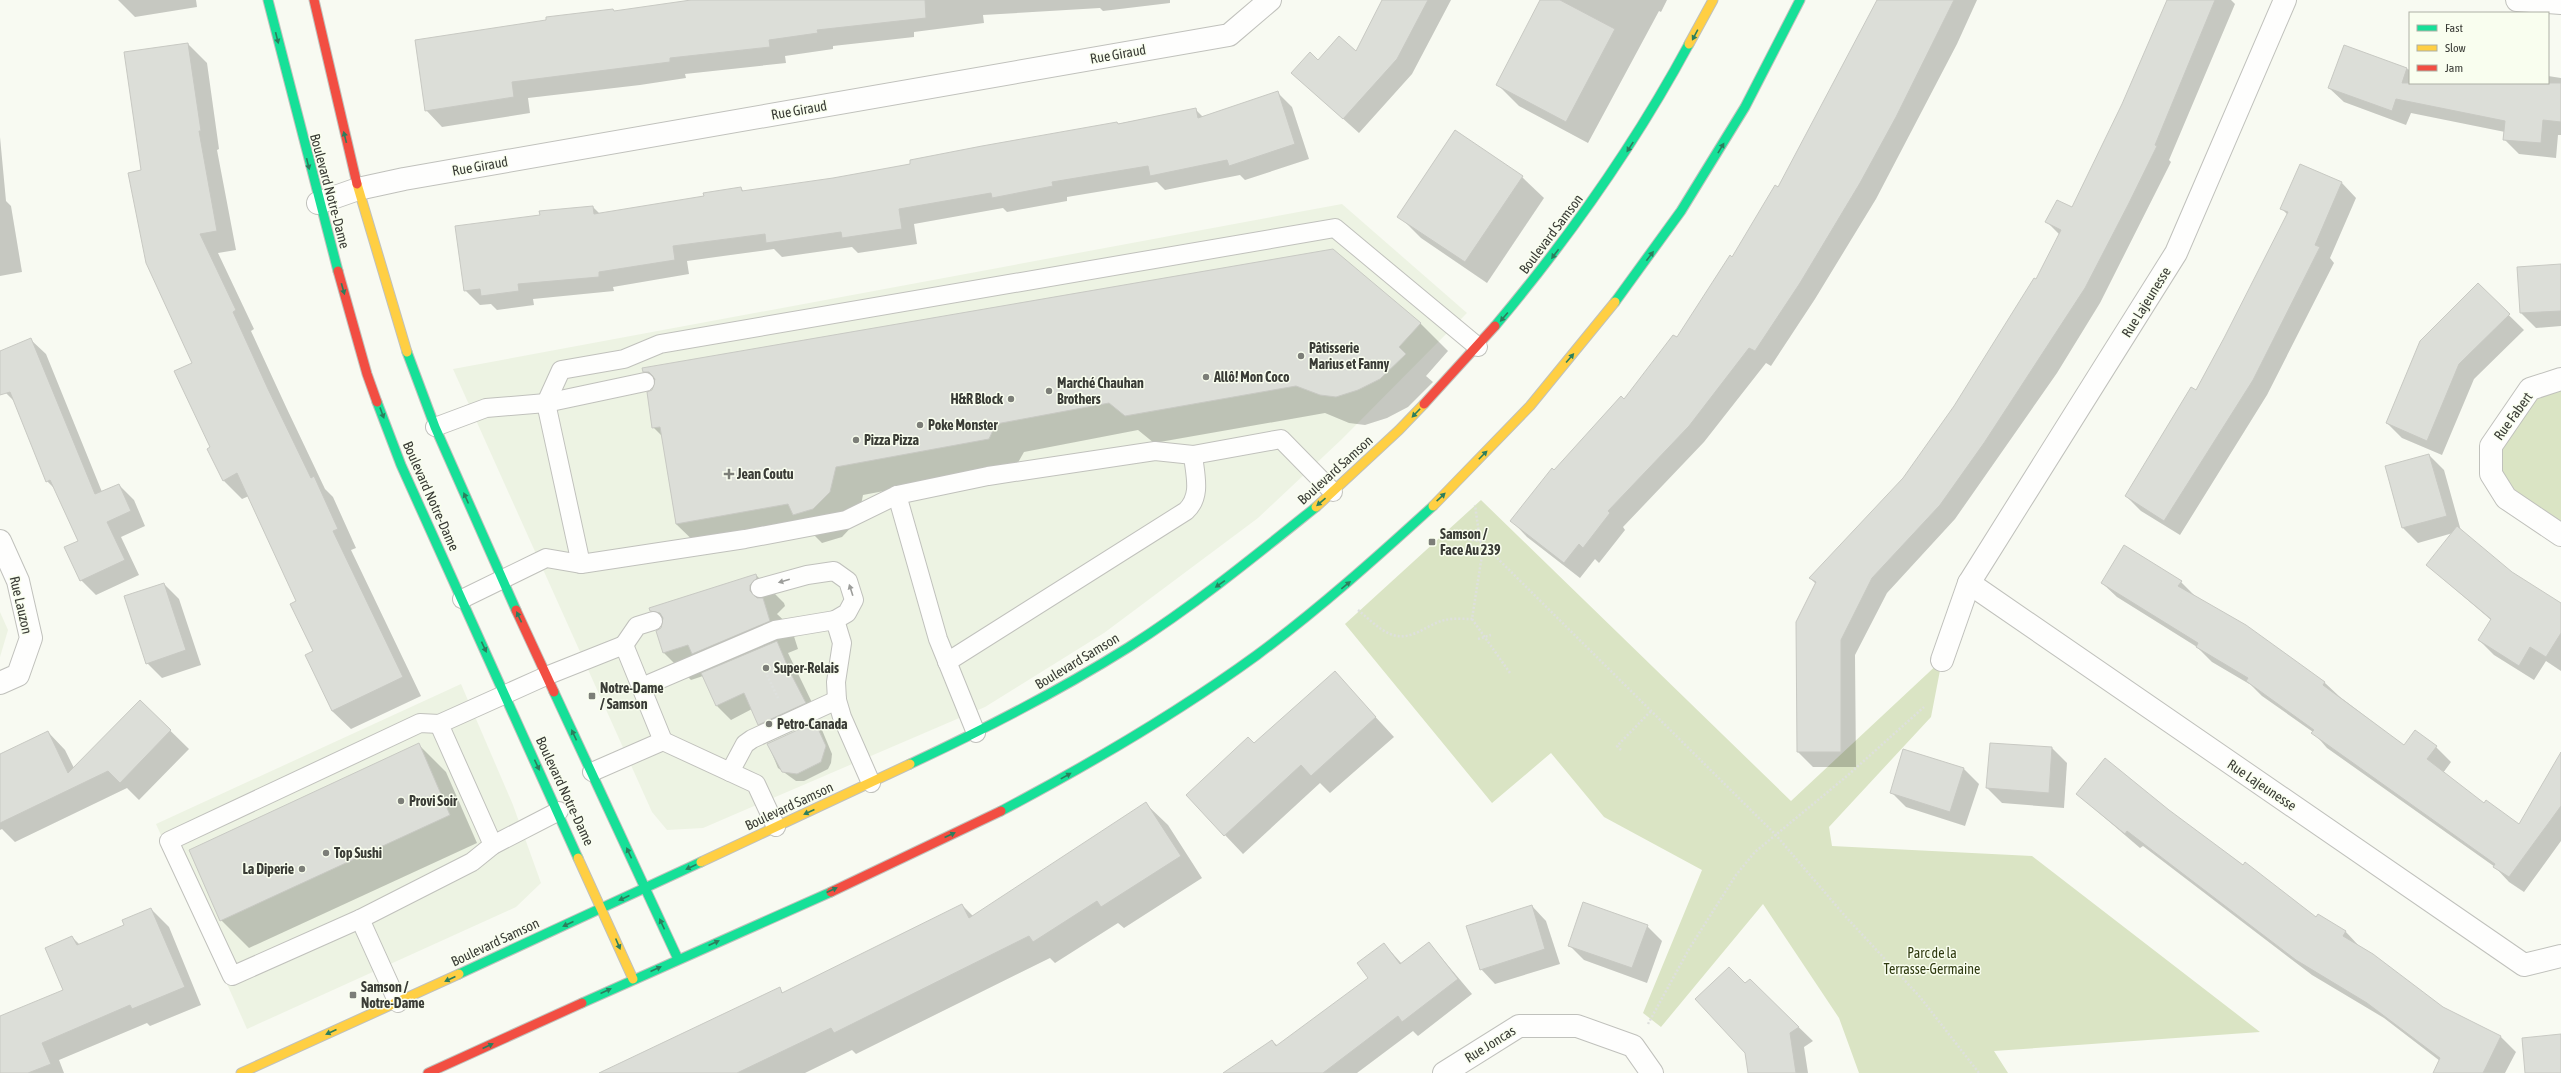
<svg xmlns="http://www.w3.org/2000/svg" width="2561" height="1073" font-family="'Asap Condensed',sans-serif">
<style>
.built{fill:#edf3e3}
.green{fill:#dae4c4}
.shadow{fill:#0003}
.building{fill:#dcded8;stroke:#c8c9c3}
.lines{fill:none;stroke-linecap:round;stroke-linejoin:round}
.lane-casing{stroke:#c0c1bc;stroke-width:20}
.street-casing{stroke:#c0c1bc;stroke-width:24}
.fast-casing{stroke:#c0c1bc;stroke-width:11}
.slow-casing{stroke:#c0c1bc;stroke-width:11}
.jam-casing{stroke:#c0c1bc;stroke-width:11}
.path{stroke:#dee0dd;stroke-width:2.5;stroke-dasharray:2 2;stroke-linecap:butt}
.lane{stroke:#fefefd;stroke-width:18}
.street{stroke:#fefefd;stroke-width:22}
.fast{stroke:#16e098;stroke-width:9}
.slow{stroke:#ffcf43;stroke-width:9}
.jam{stroke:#f24e42;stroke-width:9}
.oneway{fill:#2c7e5d}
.oneway2{fill:#9c9d9a}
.poi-dot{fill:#7c7e78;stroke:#f9feef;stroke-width:1.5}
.labels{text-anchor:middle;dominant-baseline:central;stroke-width:3;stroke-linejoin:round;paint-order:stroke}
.street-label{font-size:14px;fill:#3a3c36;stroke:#f9feef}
.poi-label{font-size:14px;font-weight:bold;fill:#3a3c36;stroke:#f9feef;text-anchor:start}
.park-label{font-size:14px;fill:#2f3a10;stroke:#f9feef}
</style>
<rect width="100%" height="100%" fill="#f8faf2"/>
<g class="built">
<polygon points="1342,204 1467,313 1342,439 1258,518 1104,633 985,707 703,828 667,830 652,812 453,369"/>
<polygon points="0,612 8,630 0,657"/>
<polygon points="461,684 513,805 541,883 516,907 247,1029 156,824"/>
</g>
<g class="green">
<polygon points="2561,379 2561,535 2506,498 2491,446 2530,389"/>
<polygon points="1481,500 1791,801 1942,660 1931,717 1829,827 1832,846 2032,856 2260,1032 1994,1051 2008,1073 1859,1073 1839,1018 1763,904 1661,1027 1643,1013 1702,870 1604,817 1551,753 1492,803 1345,624"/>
</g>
<g class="shadow">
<polygon points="118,0 196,0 197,7 135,17"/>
<polygon points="698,0 1170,0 1170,3 1103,11 1100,8 983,15 984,23 914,32 914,37 833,46 833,49 785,56 786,63 685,74 686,78 640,85 528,98 530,113 442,127 426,110 615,12"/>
<polygon points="1383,0 1451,0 1412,74 1359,133 1292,73 1318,61 1356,52"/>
<polygon points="1541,0 1667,0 1661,12 1659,11 1588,143 1519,106 1497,84"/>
<polygon points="1878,0 1977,0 1957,44 1876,199 1815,299 1771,366 1766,363 1704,442 1623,527 1625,530 1599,563 1595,559 1580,578 1527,537 1512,521 1554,471 1624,400 1677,339 1779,189"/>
<polygon points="2168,0 2231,0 2235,4 2169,160 2171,162 2100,303 2057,373 1955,519 1887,593 1855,655 1856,767 1813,767 1798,752 1797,622 1816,584 1810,578 1904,479 1955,406 2037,281 2060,235 2047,222 2072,209 2123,104"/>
<polygon points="188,44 207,63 219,149 217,150 236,250 218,253 254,329 251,331 287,409 325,489 333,497 356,548 351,550 421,696 351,729 332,711 298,602 249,496 242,499 223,480 212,447 193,363 142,171"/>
<polygon points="2344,46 2410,70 2410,83 2548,83 2548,76 2561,78 2561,135 2558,135 2556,158 2519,154 2504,139 2505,132 2411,113 2406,125 2344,102 2329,88"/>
<polygon points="1278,93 1292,107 1309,159 1245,180 1240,175 1165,190 1157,182 1067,197 1067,201 1007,212 1003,208 914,224 917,244 858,253 852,247 782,257 774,249 687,261 689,274 613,287 614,291 533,299 534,305 497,310 491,304 480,305 465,290 541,215 593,207 600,214 705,197 741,188 744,192 833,179 1195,109 1203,117"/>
<polygon points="0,137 6,201 11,206 22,272 0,276"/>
<polygon points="1522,177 1544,198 1487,283 1421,238 1399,216"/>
<polygon points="2342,183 2356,198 2330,258 2334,263 2267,395 2180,535 2141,511 2126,496 2196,391 2225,338 2288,215 2281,208"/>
<polygon points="2561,265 2561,326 2536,328 2521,313 2518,268"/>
<polygon points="2478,285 2524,330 2474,379 2442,455 2402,438 2387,423"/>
<polygon points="1420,323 1448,351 1426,376 1433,382 1408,407 1387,418 1365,425 1349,423 1325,413 1154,443 1138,430 1024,452 1016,466 863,495 858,520 842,537 822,543 812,533 705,552 676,524 662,436 653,427 653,390 655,382 644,371"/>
<polygon points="31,340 46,354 102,492 119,485 134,500 145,526 121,537 139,575 96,595 81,580 79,541 56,490 47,481 15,402 6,393 0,379 0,352"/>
<polygon points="2429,455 2444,470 2461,531 2511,573 2561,604 2561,671 2546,661 2534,680 2494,655 2479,640 2491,620 2427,565 2453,533 2418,543 2403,528"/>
<polygon points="756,575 784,603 785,606 777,614 791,627 798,649 788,653 819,717 773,738 759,724 752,709 731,720 717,706 703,676 691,680 663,652 663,623 651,610"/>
<polygon points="2181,582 2196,597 2245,626 2325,683 2340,697 2404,746 2436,747 2451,762 2443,773 2484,804 2519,826 2561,754 2561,841 2524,892 2509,882 2495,867 2327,748 2313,732 2262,696 2251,685 2212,662 2197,647 2117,597 2102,583"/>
<polygon points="164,584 179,599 201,665 162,678 147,663"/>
<polygon points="1335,673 1394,737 1330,793 1320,783 1243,854 1187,795 1255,745"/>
<polygon points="140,701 189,749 139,800 127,788 15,842 2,829 0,830 0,755 48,732 65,750 74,768"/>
<polygon points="815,723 822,730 832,754 831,763 828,769 804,781 796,781 778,768 768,744"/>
<polygon points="418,744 446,772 477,843 249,948 221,920"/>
<polygon points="2052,748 2067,763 2064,808 2002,803 1987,788"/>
<polygon points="1904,750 1964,769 1979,784 1965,826 1906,807 1891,792"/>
<polygon points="2077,794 2168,811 2316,918 2318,915 2346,932 2360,947 2443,1008 2501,1037 2516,1052 2505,1073 2434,1073 2440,1061 2384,1018 2312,975 2143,846 2140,848"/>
<polygon points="1146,804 1168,825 1202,878 1124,928 1118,923 1055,963 1050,958 856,1054 852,1050 805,1073 628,1073 779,989 784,994 962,905 973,916"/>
<polygon points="1532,906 1546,921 1560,964 1495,984 1481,969"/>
<polygon points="151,909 169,927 201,1005 150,1026 147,1023 59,1060 64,1073 0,1073 0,1018 64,991 72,937 80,945 125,926"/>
<polygon points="1647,926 1662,941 1647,983 1584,960 1569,945"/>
<polygon points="1429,943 1472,994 1418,1036 1413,1031 1357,1073 1225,1073 1272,1041 1278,1046 1370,978 1384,944 1402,964"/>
<polygon points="1750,980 1813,1041 1804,1047 1808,1073 1749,1073 1745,984"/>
</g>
<g class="building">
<polygon points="691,0 925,0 926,18 817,30 818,33 769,40 770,47 670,58 670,62 512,82 514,97 425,111 415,40 546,20 546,17 613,9 614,11"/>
<polygon points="1382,0 1428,0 1397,59 1343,119 1291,73 1310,52 1318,60 1339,36 1356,51"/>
<polygon points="1540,0 1560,0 1615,29 1566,122 1496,85"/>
<polygon points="1877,0 1954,0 1896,117 1860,183 1800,283 1755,351 1749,348 1689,426 1608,511 1610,513 1583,548 1579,544 1564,563 1510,521 1552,468 1554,470 1621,396 1624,399 1673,335 1677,337 1730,255 1732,257 1775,185 1778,187"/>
<polygon points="2167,0 2215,0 2155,145 2157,146 2129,203 2085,288 1984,443 1940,505 1872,578 1841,640 1841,752 1797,752 1796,622 1816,582 1809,578 1903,478 1954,406 2034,278 2036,279 2061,230 2045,222 2057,200 2072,207 2122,104"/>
<polygon points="188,43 201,131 199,131 217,231 200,234 236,310 233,312 268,389 311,478 314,476 338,529 333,531 403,677 332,711 305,655 313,651 290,604 296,601 237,473 223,481 207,449 210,447 174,371 192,363 146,263 128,173 141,170 124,52"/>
<polygon points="2344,45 2407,68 2402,83 2561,83 2561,122 2543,120 2541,143 2503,140 2505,121 2396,99 2392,111 2328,88"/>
<polygon points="1278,91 1295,144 1229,166 1227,160 1150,176 1148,166 1052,182 1053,186 992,198 991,193 899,209 902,229 842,238 841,232 766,243 765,234 673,246 675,260 599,272 599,277 518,284 519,291 481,296 480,289 464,291 455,226 540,215 539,211 593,206 594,214 704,196 703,193 741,187 742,191 833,178 910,164 910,160 982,146 1117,122 1118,124 1196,108 1198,118"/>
<polygon points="1455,130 1523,176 1465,262 1397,217"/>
<polygon points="2300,164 2342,182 2315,245 2320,247 2253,380 2164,521 2125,496 2191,387 2196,390 2224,338 2288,212 2280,209"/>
<polygon points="1333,249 1421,323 1399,347 1406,354 1380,379 1358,390 1336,397 1320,395 1296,386 1125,416 1109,403 996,424 989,439 836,467 830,492 813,509 793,515 788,504 676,524 660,427 652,428 647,392 652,390 655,379 649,372 643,372 642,368"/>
<polygon points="2561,264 2561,311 2520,313 2517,267"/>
<polygon points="2478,283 2510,314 2459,364 2427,441 2386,423 2420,341"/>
<polygon points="31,338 95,494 119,484 131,511 107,522 125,560 80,581 64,547 78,541 50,480 46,482 10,392 0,395 0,351"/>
<polygon points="2429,454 2447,516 2402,528 2385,466"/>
<polygon points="2457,526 2512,572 2561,603 2561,633 2546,657 2530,647 2519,666 2478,640 2491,619 2426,565"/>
<polygon points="2124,545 2182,581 2178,586 2246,625 2325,682 2323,685 2404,745 2415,730 2437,746 2427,759 2484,803 2486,800 2519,824 2561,752 2561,806 2509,877 2493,867 2495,864 2311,733 2314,730 2246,681 2248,678 2196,647 2198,643 2101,583"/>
<polygon points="756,574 757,578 750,585 750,591 757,598 763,598 770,621 692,654 688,645 663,653 656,631 661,628 663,618 660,613 650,611 649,608"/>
<polygon points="164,583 186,650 146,664 124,596"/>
<polygon points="777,641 790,672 806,703 758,725 744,693 716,706 701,673"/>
<polygon points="1335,671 1376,717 1311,776 1301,765 1224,836 1186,795 1248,737 1254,743"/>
<polygon points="140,700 171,730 120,783 108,771 0,823 0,754 48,731 68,773"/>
<polygon points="815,722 826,746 821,762 797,774 782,772 767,744"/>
<polygon points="419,743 450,815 220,921 189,850"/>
<polygon points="1990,743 2052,747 2049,793 1986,788"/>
<polygon points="1903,749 1964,768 1950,812 1890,793"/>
<polygon points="2105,758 2169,810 2243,865 2245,862 2316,917 2318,914 2346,931 2343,936 2373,954 2443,1007 2501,1036 2483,1073 2433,1073 2440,1058 2367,1003 2296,960 2127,831 2125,834 2076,794"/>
<polygon points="1146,802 1181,856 1101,907 1097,901 1033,942 1029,936 834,1033 831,1028 737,1073 599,1073 780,987 782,993 962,904 969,918"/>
<polygon points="1583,902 1648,925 1632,968 1568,946"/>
<polygon points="1532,905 1545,949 1480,970 1466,926"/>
<polygon points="151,908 185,987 132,1009 130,1005 42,1043 51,1064 28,1073 0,1073 0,1016 63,990 45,948 72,936 77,945 124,925 122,920"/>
<polygon points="1429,942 1458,979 1402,1022 1398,1016 1323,1073 1223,1073 1272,1040 1276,1046 1368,978 1357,963 1384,943 1400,964"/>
<polygon points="1729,967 1745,983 1750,979 1799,1027 1790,1033 1796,1073 1748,1073 1745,1053 1695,999"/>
<polygon points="2561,1034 2561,1073 2525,1073 2522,1038"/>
</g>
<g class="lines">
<defs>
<g id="lane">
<polyline points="546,403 561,370 624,359 660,344 1335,228 1478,347"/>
<polyline points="546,403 645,382"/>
<polyline points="435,427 486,408 546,403 581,564"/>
<polyline points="897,495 938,639 976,733"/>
<polyline points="760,588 807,575 834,571 848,581 854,600 847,613 835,620"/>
<polyline points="462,599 546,558 581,564 745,539 846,520 897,495 988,476 1155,451 1193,455 1281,439 1333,492"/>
<polyline points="624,645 637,626 653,621"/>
<path d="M947 662 1186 511C1202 496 1195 475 1193 455"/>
<polyline points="642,687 775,630 835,620 842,643 836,682 837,700 842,717 871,783"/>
<polyline points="439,724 420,723 169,841 232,976 360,919 472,862 493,845 559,811"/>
<polyline points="592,772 663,741 756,784 776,827"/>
<polyline points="730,772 745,744 752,739 837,700"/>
<polyline points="493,845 439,724 546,676 624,645 663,741"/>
<polyline points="360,919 398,1003"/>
</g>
<g id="street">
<polyline points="2285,0 2176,253 1969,583 2524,965 2561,956"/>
<polyline points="2517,0 2561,3"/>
<polyline points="318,203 358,189 404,179 1229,35 1270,0"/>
<polyline points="2561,379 2530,389 2491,446 2491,474 2506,498 2561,535"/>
<polyline points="0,541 18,581 31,638 18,675 0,683"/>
<polyline points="1942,660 1969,583"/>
<polyline points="1444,1073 1519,1026 1577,1026 1633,1046 1652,1073"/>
</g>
<g id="fast">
<polyline points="268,0 338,271"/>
<polyline points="1615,302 1681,211 1745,107 1800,0"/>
<path d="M1495 326C1569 238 1634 146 1689 44"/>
<polyline points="407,352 435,427 516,610"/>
<polyline points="377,402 401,465 578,858"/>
<polyline points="554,692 678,959"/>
<path d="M910 764C985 729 1059 691 1129 647 1195 605 1255 556 1316 507"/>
<path d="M1001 811C1090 764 1176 714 1257 655 1319 609 1376 558 1433 506"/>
<polyline points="459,974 701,862"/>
<polyline points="582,1003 831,892"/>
</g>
<g id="slow">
<polyline points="1689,44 1713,0"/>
<polyline points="357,184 407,352"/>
<polyline points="1433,506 1530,406 1615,302"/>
<polyline points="1316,507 1399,430 1424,404"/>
<polyline points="578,858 633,979"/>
<polyline points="701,862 910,764"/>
<polyline points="241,1073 459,974"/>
</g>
<g id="jam">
<polyline points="314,0 357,184"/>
<polyline points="338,271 367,374 377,402"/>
<polyline points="1424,404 1495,326"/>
<polyline points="516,610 554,692"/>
<polyline points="831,892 1001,811"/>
<polyline points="428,1073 582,1003"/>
</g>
</defs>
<use href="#lane" class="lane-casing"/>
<use href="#street" class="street-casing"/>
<use href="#fast" class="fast-casing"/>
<use href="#slow" class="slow-casing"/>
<use href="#jam" class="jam-casing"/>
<g class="path">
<polyline points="1444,536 1480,541 1475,505"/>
<polyline points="1480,541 1775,834 1845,916 1920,997 1979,1073"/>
<path d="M1358 610C1368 618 1380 631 1393 635 1413 641 1427 624 1445 620 1453 618 1464 619 1472 619L1482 555 1486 548"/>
<polyline points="1472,619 1510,673"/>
<polyline points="1478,639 1491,635"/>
<polyline points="767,675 778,698"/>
<polyline points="1621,750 1617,746 1651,711"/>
<polyline points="1648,1024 1689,949 1736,875 1755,852 1847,776 1924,707"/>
</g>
<use href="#lane" class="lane"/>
<use href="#street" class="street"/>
<use href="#fast" class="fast"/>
<use href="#slow" class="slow"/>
<use href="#jam" class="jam"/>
</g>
<defs><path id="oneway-solid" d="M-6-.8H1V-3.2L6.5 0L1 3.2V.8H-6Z"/></defs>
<g class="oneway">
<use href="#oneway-solid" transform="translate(1695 35) rotate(118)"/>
<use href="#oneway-solid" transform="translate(277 38) rotate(76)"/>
<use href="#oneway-solid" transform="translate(345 137) rotate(-104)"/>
<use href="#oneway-solid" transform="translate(1630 147) rotate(123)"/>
<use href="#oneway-solid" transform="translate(1721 148) rotate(-59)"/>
<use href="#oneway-solid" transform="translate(308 164) rotate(76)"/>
<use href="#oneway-solid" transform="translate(1555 254) rotate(127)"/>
<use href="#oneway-solid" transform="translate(1650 256) rotate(-53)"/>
<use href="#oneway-solid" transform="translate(343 289) rotate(74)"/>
<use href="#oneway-solid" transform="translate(1504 317) rotate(130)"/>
<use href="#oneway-solid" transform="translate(1570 358) rotate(-49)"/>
<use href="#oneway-solid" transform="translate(382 413) rotate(70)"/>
<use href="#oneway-solid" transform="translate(1416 413) rotate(134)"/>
<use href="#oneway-solid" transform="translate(1483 455) rotate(-45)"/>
<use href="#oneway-solid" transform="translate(1441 497) rotate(-43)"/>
<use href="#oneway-solid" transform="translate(466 498) rotate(-114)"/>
<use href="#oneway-solid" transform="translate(1321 502) rotate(139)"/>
<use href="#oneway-solid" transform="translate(1220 584) rotate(145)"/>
<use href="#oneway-solid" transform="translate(1346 585) rotate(-39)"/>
<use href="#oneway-solid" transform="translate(519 617) rotate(-115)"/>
<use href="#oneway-solid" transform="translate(484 647) rotate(65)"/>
<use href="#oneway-solid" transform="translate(574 735) rotate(-115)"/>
<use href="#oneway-solid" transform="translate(537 765) rotate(65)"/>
<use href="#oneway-solid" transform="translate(1066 776) rotate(-29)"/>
<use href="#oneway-solid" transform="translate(809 812) rotate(155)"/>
<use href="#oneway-solid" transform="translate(950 835) rotate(-25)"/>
<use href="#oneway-solid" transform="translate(629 853) rotate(-115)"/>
<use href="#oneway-solid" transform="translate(691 867) rotate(155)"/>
<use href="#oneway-solid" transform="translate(832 890) rotate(-25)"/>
<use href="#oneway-solid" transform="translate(624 898) rotate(155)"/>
<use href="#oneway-solid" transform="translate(568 924) rotate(156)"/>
<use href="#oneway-solid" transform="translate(662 924) rotate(-115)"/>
<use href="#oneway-solid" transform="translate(714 943) rotate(-24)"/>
<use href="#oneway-solid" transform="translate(618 944) rotate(67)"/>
<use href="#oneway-solid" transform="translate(656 969) rotate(-24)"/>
<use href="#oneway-solid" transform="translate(450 979) rotate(155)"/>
<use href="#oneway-solid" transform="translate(606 991) rotate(-24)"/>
<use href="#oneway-solid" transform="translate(331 1032) rotate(156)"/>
<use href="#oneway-solid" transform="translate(488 1046) rotate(-25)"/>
</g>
<g class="oneway2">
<use href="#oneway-solid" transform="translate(784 581) rotate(164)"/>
<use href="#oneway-solid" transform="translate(851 590) rotate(-108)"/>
</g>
<g class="poi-dot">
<circle cx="1301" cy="356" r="4"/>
<circle cx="1206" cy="377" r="4"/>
<circle cx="1049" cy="391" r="4"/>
<circle cx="1011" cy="399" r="4"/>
<circle cx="920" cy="425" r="4"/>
<circle cx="856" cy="440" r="4"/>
<path d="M727 468h4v4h4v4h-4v4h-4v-4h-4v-4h4z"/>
<rect x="1428" y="538" width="8" height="8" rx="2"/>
<circle cx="766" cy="668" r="4"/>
<rect x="588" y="692" width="8" height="8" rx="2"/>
<circle cx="769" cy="724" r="4"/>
<circle cx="401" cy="801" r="4"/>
<circle cx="326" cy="853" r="4"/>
<circle cx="302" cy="869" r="4"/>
<rect x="349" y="991" width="8" height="8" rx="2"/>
</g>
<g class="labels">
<g class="street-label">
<text transform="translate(1118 54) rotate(-10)">Rue Giraud</text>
<text transform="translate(799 110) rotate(-10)">Rue Giraud</text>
<text transform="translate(480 166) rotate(-10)">Rue Giraud</text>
<text transform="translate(330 191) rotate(75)">Boulevard Notre-Dame</text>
<text transform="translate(1551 234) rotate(-53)">Boulevard Samson</text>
<text transform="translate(2146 302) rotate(-58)">Rue Lajeunesse</text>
<text transform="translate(2513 416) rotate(-54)">Rue Fabert</text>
<text transform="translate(1335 470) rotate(-42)">Boulevard Samson</text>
<text transform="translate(431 496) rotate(66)">Boulevard Notre-Dame</text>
<text transform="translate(21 605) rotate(77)">Rue Lauzon</text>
<text transform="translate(1077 661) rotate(-31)">Boulevard Samson</text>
<text transform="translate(2262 785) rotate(34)">Rue Lajeunesse</text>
<text transform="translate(565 791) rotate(65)">Boulevard Notre-Dame</text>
<text transform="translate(789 806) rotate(-25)">Boulevard Samson</text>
<text transform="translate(495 942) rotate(-25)">Boulevard Samson</text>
<text transform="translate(1490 1044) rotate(-32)">Rue Joncas</text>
</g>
<g class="poi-label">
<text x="1309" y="348">Pâtisserie<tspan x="1309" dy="16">Marius et Fanny</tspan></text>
<text x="1214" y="377">Allô! Mon Coco</text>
<text x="1057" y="383">Marché Chauhan<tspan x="1057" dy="16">Brothers</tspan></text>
<text x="1003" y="399" text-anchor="end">H&amp;R Block</text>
<text x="928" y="425">Poke Monster</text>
<text x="864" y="440">Pizza Pizza</text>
<text x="737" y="474">Jean Coutu</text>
<text x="1440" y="534">Samson /<tspan x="1440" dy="16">Face Au 239</tspan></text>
<text x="774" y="668">Super-Relais</text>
<text x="600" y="688">Notre-Dame<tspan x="600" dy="16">/ Samson</tspan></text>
<text x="777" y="724">Petro-Canada</text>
<text x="409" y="801">Provi Soir</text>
<text x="334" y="853">Top Sushi</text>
<text x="294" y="869" text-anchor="end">La Diperie</text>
<text x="361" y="987">Samson /<tspan x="361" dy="16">Notre-Dame</tspan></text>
</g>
<g class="park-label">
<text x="1932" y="953">Parc de la<tspan x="1932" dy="16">Terrasse-Germaine</tspan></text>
</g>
</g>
<rect x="2409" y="12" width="140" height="72" fill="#f9feef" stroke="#adb0a5"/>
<rect x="2417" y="25" width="20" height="6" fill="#16e098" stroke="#adb0a5"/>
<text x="2445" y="32" font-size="12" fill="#3a3c36">Fast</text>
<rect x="2417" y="45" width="20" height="6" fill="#ffcf43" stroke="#adb0a5"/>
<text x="2445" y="52" font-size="12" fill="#3a3c36">Slow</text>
<rect x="2417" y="65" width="20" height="6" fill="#f24e42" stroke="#adb0a5"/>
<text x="2445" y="72" font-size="12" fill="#3a3c36">Jam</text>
</svg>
